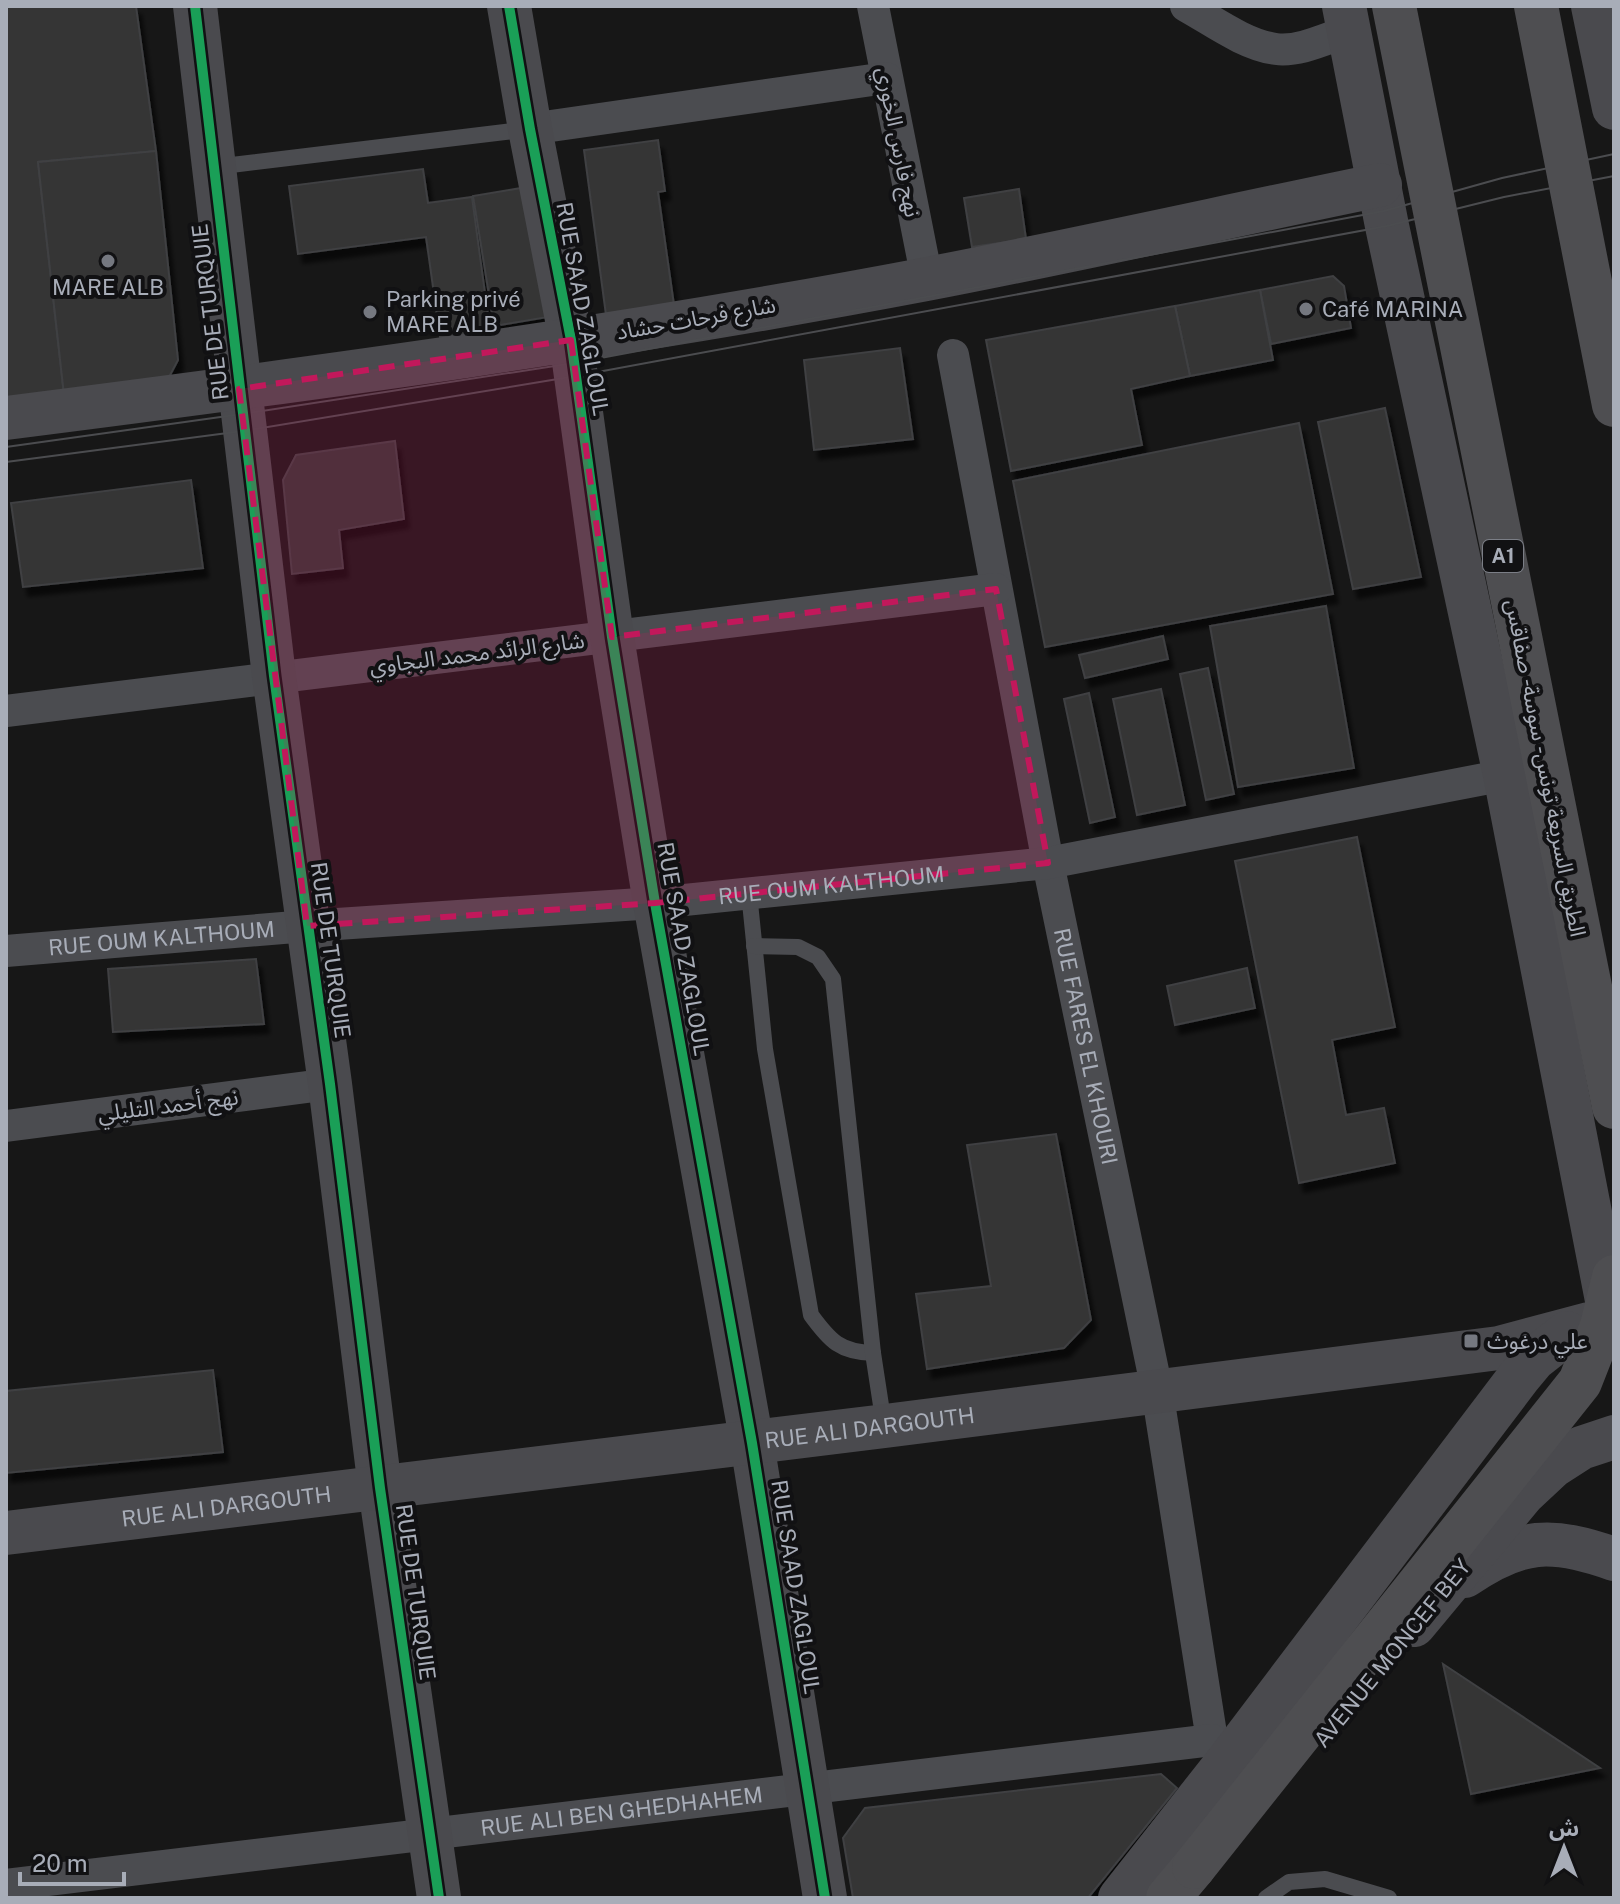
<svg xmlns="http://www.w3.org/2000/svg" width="1620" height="1904" font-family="'Public Sans','Noto Sans Arabic',sans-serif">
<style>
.building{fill:#353536;stroke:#3f4043;stroke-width:2;filter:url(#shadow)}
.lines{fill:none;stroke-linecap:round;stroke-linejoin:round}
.lane{stroke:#4b4c50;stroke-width:16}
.street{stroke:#4b4c50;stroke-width:32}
.secondary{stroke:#4a4a4e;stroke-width:44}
.highway{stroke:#4e4e51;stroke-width:44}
.tram{stroke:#4b4c4f;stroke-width:2}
.highway-bridge{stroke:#4e4e51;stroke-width:44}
.cycleway-casing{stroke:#111113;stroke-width:15}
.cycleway{stroke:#1a9f57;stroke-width:10}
.marked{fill:#c2185b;fill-opacity:0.2;stroke:#c2185b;stroke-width:6;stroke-dasharray:16 10;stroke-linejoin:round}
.poi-dot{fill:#757880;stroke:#111113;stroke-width:3}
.labels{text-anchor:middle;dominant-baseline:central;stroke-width:8;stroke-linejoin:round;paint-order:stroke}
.shield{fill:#111113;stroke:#7b7e86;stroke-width:2}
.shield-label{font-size:20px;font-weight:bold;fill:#a8adb8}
.street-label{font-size:22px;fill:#a8adb8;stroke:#111113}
.poi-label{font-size:22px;fill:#a8adb8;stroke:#111113;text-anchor:start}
</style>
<defs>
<filter id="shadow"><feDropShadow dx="5" dy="9" stdDeviation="2" flood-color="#0009"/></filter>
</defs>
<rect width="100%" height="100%" fill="#171717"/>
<g class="building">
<polygon points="6,6 136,6 156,151 38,162 64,395 6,402"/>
<polygon points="658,140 665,191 658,192 674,305 606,315 584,150"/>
<polygon points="156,151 178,360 168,379 64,395 38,162"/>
<polygon points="423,169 428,203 472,197 490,330 440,337 426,237 298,254 289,186"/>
<polygon points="527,187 548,317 494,326 473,196"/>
<polygon points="1019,189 1026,239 972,247 964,198"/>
<polygon points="1333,276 1344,286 1351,328 1271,344 1260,290"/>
<polygon points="1260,290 1273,360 1190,376 1175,306"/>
<polygon points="1175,306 1190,376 1131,389 1142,445 1011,471 986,340"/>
<polygon points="900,348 913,439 814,450 804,360"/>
<polygon points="1385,408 1421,577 1353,589 1318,422"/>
<polygon points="1299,423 1333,594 1045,647 1013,481"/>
<polygon points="395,441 404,519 339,530 343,568 292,574 283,480 296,455"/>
<polygon points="191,480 203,568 23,587 11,503"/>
<polygon points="1326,606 1354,768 1238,787 1210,626"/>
<polygon points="1163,636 1168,659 1085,678 1079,655"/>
<polygon points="1208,668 1234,794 1206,800 1180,674"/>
<polygon points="1161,689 1185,805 1137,815 1113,699"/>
<polygon points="1089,693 1115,817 1090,823 1064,699"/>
<polygon points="1357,837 1395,1027 1332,1040 1346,1115 1384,1108 1395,1163 1299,1183 1235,861"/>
<polygon points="256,959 264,1024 113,1032 108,969"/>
<polygon points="1247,968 1255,1008 1175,1025 1167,986"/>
<polygon points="1056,1134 1091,1320 1064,1348 927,1369 916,1294 991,1286 967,1145"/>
<polygon points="213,1370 223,1452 6,1473 6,1391"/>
<polygon points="1443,1664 1600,1768 1471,1794"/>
<polygon points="1161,1774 1177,1788 1088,1898 853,1898 843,1838 865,1808"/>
</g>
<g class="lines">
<g class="lane">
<polyline points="215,167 530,129"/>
<path d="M749 893 765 1049 811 1315C830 1341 840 1352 873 1353"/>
<polyline points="754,946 798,947 818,957 833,979 873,1353 884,1425"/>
<polyline points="1266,1898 1289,1882 1325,1879 1389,1898"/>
</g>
<g class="street">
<polyline points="873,6 927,279"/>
<path d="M1186 6C1213 21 1245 45 1276 49 1300 52 1327 38 1349 31"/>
<polyline points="530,129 886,78"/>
<path id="s1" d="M953 355 1048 863 1157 1390 1212 1740"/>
<polyline points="6,711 996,589"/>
<path id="s2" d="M6 951 307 926 655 903 1048 863 1505 775"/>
<polyline points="6,1126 330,1084"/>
<path id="s3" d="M6 1885 1212 1740 1226 1753"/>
</g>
<g class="secondary">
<polyline points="195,6 274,676 330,1084 380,1488 439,1898"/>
<polyline points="509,6 530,129 571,340 612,637 655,903 752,1443 825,1898"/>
<polyline points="1344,6 1387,226 1505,775 1611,1321"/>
<polyline points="1593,6 1614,108"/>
<path d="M6 418C314 379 622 337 927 279 1078 250 1229 216 1380 185"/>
<path id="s4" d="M6 1533 885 1426 1499 1348 1589 1324"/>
<path d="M1465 1576C1520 1538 1552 1537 1614 1559"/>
<polyline points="1414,1625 1523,1494 1553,1466 1581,1448 1614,1437"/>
<polyline points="1120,1898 1231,1757 1519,1377 1534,1359 1567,1333"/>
</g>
<polyline class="highway" points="1168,1898 1194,1867"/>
<g class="tram">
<polyline points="6,447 242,414 574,363 1384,211 1502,178 1614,154"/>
<polyline points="6,462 243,431 576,376 1387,226 1504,197 1614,176"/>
</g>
<g class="highway-bridge">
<polyline points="1394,6 1614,1107"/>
<polyline points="1536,6 1614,405"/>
<polyline points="1194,1867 1580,1382 1602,1326 1614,1277"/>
</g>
<defs>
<g id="cycleway">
<polyline points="195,6 274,676 330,1084 380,1488 439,1898"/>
<polyline points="509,6 530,129 571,340 612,637 655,903 752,1443 825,1898"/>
</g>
</defs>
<use href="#cycleway" class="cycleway-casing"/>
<use href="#cycleway" class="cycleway"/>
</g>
<path class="marked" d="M571 340 612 637 996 589 1048 863 655 903 307 926 239 389Z"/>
<g class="poi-dot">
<circle cx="108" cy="261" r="8"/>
<circle cx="1306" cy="309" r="8"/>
<circle cx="370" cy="312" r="8"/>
<rect x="1463" y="1333" width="16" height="16" rx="4"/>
</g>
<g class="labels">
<rect class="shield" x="1483" y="540" width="40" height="32" rx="6"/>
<g class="shield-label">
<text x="1503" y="556">A1</text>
</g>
<g class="street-label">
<text transform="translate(899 142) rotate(79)">نهج فارس الخوري</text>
<text transform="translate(583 309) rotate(80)">RUE SAAD ZAGLOUL</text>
<text transform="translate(210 312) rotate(-97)">RUE DE TURQUIE</text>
<text transform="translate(696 318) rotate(-10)">شارع فرحات حشاد</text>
<text transform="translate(477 653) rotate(-7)">شارع الرائد محمد البجاوي</text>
<text transform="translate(1546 768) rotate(79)">الطريق السريعة تونس - سوسة - صفاقس</text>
<text stroke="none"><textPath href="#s2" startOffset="828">RUE OUM KALTHOUM</textPath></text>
<text stroke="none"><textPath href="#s2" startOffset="156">RUE OUM KALTHOUM</textPath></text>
<text transform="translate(684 949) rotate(80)">RUE SAAD ZAGLOUL</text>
<text transform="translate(331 950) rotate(82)">RUE DE TURQUIE</text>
<text stroke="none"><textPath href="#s1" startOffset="704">RUE FARES EL KHOURI</textPath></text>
<text transform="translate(168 1105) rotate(-7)">نهج أحمد التليلي</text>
<text stroke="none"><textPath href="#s4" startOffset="870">RUE ALI DARGOUTH</textPath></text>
<text stroke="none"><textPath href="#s4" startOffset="222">RUE ALI DARGOUTH</textPath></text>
<text transform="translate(796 1587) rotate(81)">RUE SAAD ZAGLOUL</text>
<text transform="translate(416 1592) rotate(82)">RUE DE TURQUIE</text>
<text transform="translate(1392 1653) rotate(-51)">AVENUE MONCEF BEY</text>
<text stroke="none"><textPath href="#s3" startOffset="620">RUE ALI BEN GHEDHAHEM</textPath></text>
</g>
<g class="poi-label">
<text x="108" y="287" text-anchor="middle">MARE ALB</text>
<text x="386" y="299">Parking privé<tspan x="386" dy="25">MARE ALB</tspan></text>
<text x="1322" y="309">Café MARINA</text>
<text x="1487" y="1341">علي درغوث</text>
</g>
</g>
<rect width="1620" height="1904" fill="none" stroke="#a8adb8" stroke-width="16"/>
<g transform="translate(1564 1848)" stroke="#111113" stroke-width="6" paint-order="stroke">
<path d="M0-6L14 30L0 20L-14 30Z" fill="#a8adb8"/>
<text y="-12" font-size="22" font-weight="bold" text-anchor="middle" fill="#a8adb8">ش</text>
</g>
<path d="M20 1872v12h104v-12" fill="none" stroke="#a8adb8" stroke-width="4"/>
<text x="32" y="1872" font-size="24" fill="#a8adb8" stroke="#111113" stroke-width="6" paint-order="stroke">20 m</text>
</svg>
